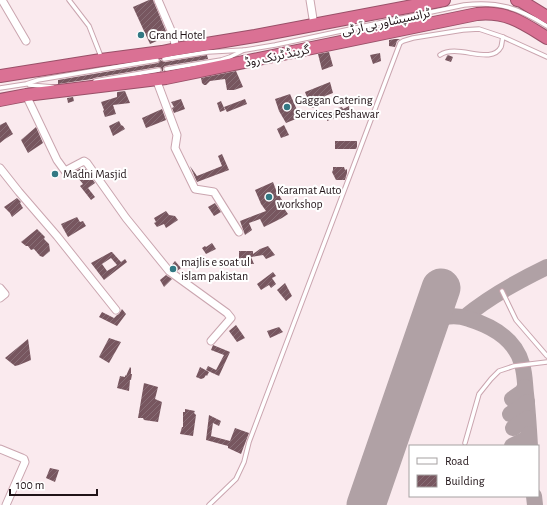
<svg xmlns="http://www.w3.org/2000/svg" width="547" height="505" font-family="'Alegreya Sans','Noto Sans Arabic',sans-serif">
<style>
.lines{fill:none;stroke-linecap:round;stroke-linejoin:round}
.taxiway{stroke:#b0a1a5;stroke-width:16}
.runway{stroke:#b0a1a5;stroke-width:39}
.building{fill:url(#building-hatch);fill-rule:evenodd}
.lane-casing{stroke:#caa5af;stroke-width:5.5}
.street-casing{stroke:#caa5af;stroke-width:9}
.highway-casing{stroke:#995068;stroke-width:14}
.lane{stroke:#fff;stroke-width:3.5}
.street{stroke:#fff;stroke-width:7}
.highway{stroke:#da7194;stroke-width:12}
.poi-dot{fill:#327984;stroke:#fff;stroke-width:1.5}
.labels{text-anchor:middle;dominant-baseline:central;stroke-width:4;stroke-linejoin:round;paint-order:stroke}
.street-label{font-size:12px;fill:#201317;stroke:#fff}
.poi-label{font-size:12px;fill:#201317;stroke:#fff;text-anchor:start}
</style>
<defs>
<pattern id="building-hatch" width="6" height="6" patternUnits="userSpaceOnUse"><rect width="6" height="6" fill="#77565f"/><path d="M-1 1l2-2M0 6l6-6M5 7l2-2" fill="none" stroke="#886e76"/></pattern>
</defs>
<rect width="100%" height="100%" fill="#faeaee"/>
<g class="lines">
<g class="taxiway">
<path d="M465 317C490 296 518 281 547 267"/>
<path d="M427 328C429 326 432 323 434 322 445 315 458 315 469 319 492 326 515 339 522 364 525 374 525 385 526 394 528 412 529 429 530 446"/>
<polyline points="512,399 522,392 525,387"/>
<polyline points="510,414 523,406 527,402"/>
<polyline points="513,428 528,418"/>
<polyline points="512,446 526,439 529,434"/>
<polyline points="534,496 535,505"/>
</g>
<polyline class="runway" points="366,505 441,288"/>
</g>
<g class="building">
<polygon points="149,0 153,0 168,36 150,44 133,7"/>
<polygon points="395,39 400,39 397,41 395,47 389,46 389,40"/>
<polygon points="329,52 333,66 322,70 318,54"/>
<polygon points="380,53 381,61 373,64 370,55"/>
<polygon points="207,55 208,59 165,66 163,68 163,71 162,71 161,68 158,67 94,78 92,79 58,84 58,80 158,63 159,62 160,60 165,62"/>
<polygon points="448,55 453,57 451,62 445,60 447,56"/>
<polygon points="236,71 243,87 234,90 227,90 225,79 210,81 206,85 204,85 202,83 201,78"/>
<polygon points="330,82 333,93 325,96 327,102 312,108 309,103 305,92"/>
<polygon points="125,91 130,103 113,105 116,114 105,117 103,111 104,110 101,102 117,97 117,92"/>
<polygon points="290,94 298,112 305,110 308,114 286,123 279,111 275,99"/>
<polygon points="73,97 74,101 68,103 67,98"/>
<polygon points="181,99 185,109 174,113 172,108 174,107 171,102"/>
<polygon points="245,99 247,104 227,112 224,107"/>
<polygon points="221,101 225,110 220,112 217,103"/>
<polygon points="349,106 350,112 327,121 327,116 338,110 338,108 342,107 343,109"/>
<polygon points="162,109 166,120 146,128 142,118"/>
<polygon points="119,121 121,125 123,126 125,129 113,136 109,126"/>
<polygon points="6,122 13,134 5,139 0,143 0,125"/>
<polygon points="284,125 289,135 281,138 277,129"/>
<polygon points="36,127 43,143 28,153 21,140"/>
<polygon points="335,141 357,141 357,147 356,149 335,149"/>
<polygon points="222,154 229,170 197,182 190,166 197,176 222,166 218,156"/>
<polygon points="84,167 95,183 88,188 95,197 91,200 80,186 83,184 73,172"/>
<polygon points="333,167 344,167 345,170 347,169 347,173 345,180 336,180 332,172 333,170"/>
<polygon points="273,182 276,190 285,205 283,207 288,214 282,218 264,227 260,219 249,223 252,230 245,235 240,221 266,211 261,204 255,190"/>
<polygon points="17,198 21,202 20,203 23,208 12,217 10,213 4,207"/>
<polygon points="215,203 221,212 214,216 208,207"/>
<polygon points="166,211 169,215 175,216 178,220 166,228 164,224 157,227 154,223 156,222 154,218"/>
<polygon points="77,217 80,222 83,221 86,226 68,237 63,228 61,224"/>
<polygon points="37,229 45,237 44,239 49,244 50,251 43,257 40,256 34,249 31,250 28,246 26,246 21,242"/>
<polygon points="212,243 216,249 206,254 202,248 205,246 206,247"/>
<polygon points="268,246 275,255 266,259 263,255 251,257 254,264 239,264 239,251 253,251 253,254 260,249"/>
<path d="M111 252H112L121 262 125 259 127 262 104 280 91 263ZM111 258 117 265 107 271 102 264Z"/>
<polygon points="175,261 181,268 177,271 171,266"/>
<polygon points="273,272 276,276 272,278 276,284 271,288 269,285 261,290 257,284"/>
<polygon points="166,275 172,279 164,287 160,280"/>
<polygon points="285,283 292,296 286,301 277,290"/>
<polygon points="122,309 126,314 117,326 99,317 102,312 114,318 117,315 119,314"/>
<polygon points="236,325 245,338 237,342 229,331"/>
<polygon points="279,327 283,332 270,338 267,331"/>
<polygon points="109,338 121,342 109,363 99,357"/>
<polygon points="28,339 31,360 19,365 15,366 5,358"/>
<polygon points="213,345 230,352 219,376 206,370 208,366 216,370 224,355 211,350"/>
<polygon points="130,367 131,368 131,374 132,374 131,380 130,380 129,391 117,388 120,376 125,377 125,375 126,376"/>
<polygon points="200,367 209,372 207,376 206,375 204,378 201,379 196,377"/>
<polygon points="144,383 158,387 155,399 162,402 158,422 144,420 143,418 138,418"/>
<polygon points="185,409 195,411 194,413 196,415 193,436 180,434 182,427 183,427 183,412 185,412"/>
<polygon points="209,415 221,421 219,426 213,423 211,436 230,441 235,428 249,433 241,454 228,448 228,446 206,440"/>
<polygon points="50,468 59,470 55,482 46,478"/>
</g>
<g class="lines">
<defs>
<g id="lane">
<polyline points="69,0 89,26 100,54 100,58"/>
<path d="M440 55C458 43 491 66 501 47 502 44 502 40 503 37"/>
<path d="M164 59 208 52 245 50 275 45 464 5C498 1 519 8 547 26"/>
<polyline points="166,69 221,60 230,57 244,50"/>
<polyline points="95,81 159,70"/>
<polyline points="29,85 53,87"/>
<polyline points="0,88 26,84 38,80 157,60"/>
<polyline points="502,291 516,320 547,356"/>
<polyline points="465,443 479,394 491,379 499,371 514,366 547,362"/>
<polyline points="209,505 236,479 244,462 249,442 400,43 403,41 413,38 463,30 479,29 503,37 547,57"/>
</g>
<g id="street">
<polyline points="2,0 26,41"/>
<polyline points="158,0 173,35 176,49"/>
<polyline points="310,0 314,25"/>
<polyline points="156,79 177,135 175,148 195,189 214,192 239,232"/>
<polyline points="26,95 57,160 65,171 84,161 87,163 126,218 169,271 227,313 231,318 211,341"/>
<polyline points="0,168 19,192 57,236 116,310"/>
<polyline points="0,288 5,294 0,298"/>
<polyline points="0,449 22,458 24,459 25,462 6,505"/>
</g>
<g id="highway">
<polyline points="517,0 521,1 547,17"/>
<polyline points="0,76 101,60 162,52 176,49 255,36 444,0"/>
<path d="M0 100 26 95 166 78 477 14C507 11 523 23 547 38"/>
</g>
</defs>
<use href="#lane" class="lane-casing"/>
<use href="#street" class="street-casing"/>
<use href="#highway" class="highway-casing"/>
<use href="#lane" class="lane"/>
<use href="#street" class="street"/>
<use href="#highway" class="highway"/>
</g>
<g class="poi-dot">
<circle cx="141" cy="35" r="4"/>
<circle cx="287" cy="107" r="4"/>
<circle cx="55" cy="174" r="4"/>
<circle cx="269" cy="197" r="4"/>
<circle cx="173" cy="269" r="4"/>
</g>
<g class="labels">
<g class="street-label">
<text transform="translate(386 22) rotate(-12)">ٹرانسپشاور بی آر ٹی</text>
<text transform="translate(277 56) rotate(-12)">گرینڈ ٹرنک روڈ</text>
</g>
<g class="poi-label">
<text x="149" y="35">Grand Hotel</text>
<text x="295" y="100">Gaggan Catering<tspan x="295" dy="14">Services Peshawar</tspan></text>
<text x="63" y="174">Madni Masjid</text>
<text x="277" y="190">Karamat Auto<tspan x="277" dy="14">workshop</tspan></text>
<text x="181" y="262">majlis e soat ul<tspan x="181" dy="14">islam pakistan</tspan></text>
</g>
</g>
<rect x="409" y="445" width="130" height="52" fill="#ffffff" stroke="#a6a1a2"/>
<rect x="417" y="458" width="20" height="6" fill="#ffffff" stroke="#a6a1a2"/>
<text x="445" y="465" font-size="12" fill="#201317">Road</text>
<rect x="417" y="475" width="20" height="12" fill="url(#building-hatch)" stroke="#a6a1a2"/>
<text x="445" y="485" font-size="12" fill="#201317">Building</text>
<path d="M10 489v6h87v-6" fill="none" stroke="#201317" stroke-width="2"/>
<text x="16" y="489" font-size="12" fill="#201317" stroke="#ffffff" stroke-width="3" paint-order="stroke">100 m</text>
</svg>
